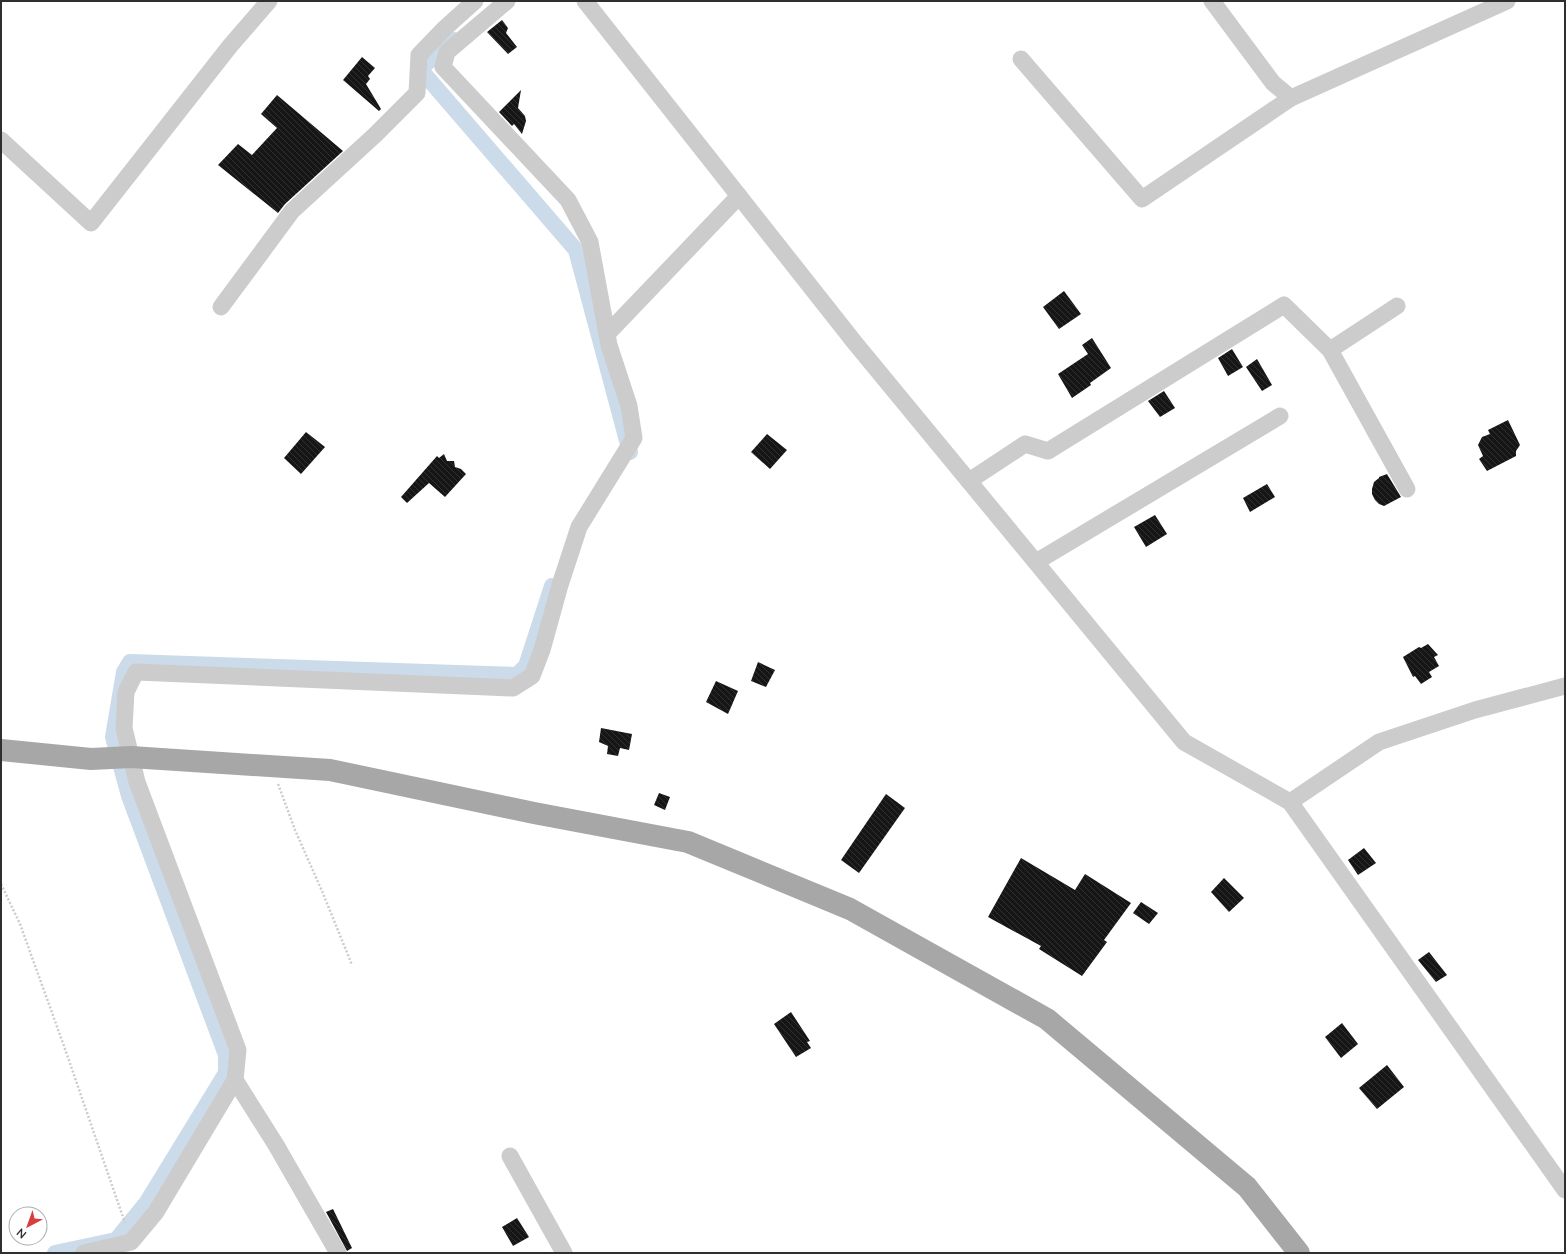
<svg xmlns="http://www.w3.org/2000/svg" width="1566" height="1254" font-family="Lato,sans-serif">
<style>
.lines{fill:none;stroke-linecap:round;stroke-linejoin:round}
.canal{stroke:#cbdbe9;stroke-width:16}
.building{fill:url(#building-back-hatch)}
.path{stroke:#ccc;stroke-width:2.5;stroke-dasharray:2 2;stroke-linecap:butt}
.minor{stroke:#ccc;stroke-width:17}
.major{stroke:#a7a7a7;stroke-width:22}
</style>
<defs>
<pattern id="building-back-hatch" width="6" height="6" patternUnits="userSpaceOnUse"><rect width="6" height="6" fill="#161616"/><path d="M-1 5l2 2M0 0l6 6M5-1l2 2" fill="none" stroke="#303030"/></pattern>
</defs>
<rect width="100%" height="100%" fill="#fff"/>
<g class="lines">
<g class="canal">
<polyline points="454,40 420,69 576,250 630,452"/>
<polyline points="55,1253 116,1240 147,1202 226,1073 226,1055 129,796 113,737 124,672 130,662 517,675 526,666 552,586"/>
</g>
</g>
<g class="building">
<polygon points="502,20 508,28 506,33 517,47 508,54 487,32"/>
<polygon points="362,57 375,68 368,76 370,79 366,84 381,109 379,111 343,80"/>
<polygon points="521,90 518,108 525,116 526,121 522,134 514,124 512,126 499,112"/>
<polygon points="277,95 343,151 285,204 278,213 218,165 238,144 252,155 277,128 261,114"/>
<polygon points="1064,291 1081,314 1059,329 1043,307"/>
<polygon points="1092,338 1111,368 1090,383 1091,385 1072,398 1058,374 1088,354 1082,345"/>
<polygon points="1232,349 1243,367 1228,376 1218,358"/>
<polygon points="1257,359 1272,385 1262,391 1246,367"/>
<polygon points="1164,391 1175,408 1160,417 1148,401"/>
<polygon points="1508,420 1520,445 1516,451 1516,456 1487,471 1479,459 1483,456 1478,445 1482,437 1490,434 1488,430"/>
<polygon points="306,432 325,447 301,474 284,458"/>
<polygon points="767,434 787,450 770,469 751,452"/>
<polygon points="444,454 447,461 454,461 455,467 461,469 466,474 445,497 429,483 407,503 401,497 437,456 439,458"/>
<polygon points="1387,474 1401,497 1384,506 1379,504 1375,500 1372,494 1372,489 1374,482 1379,478 1379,477"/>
<polygon points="1267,484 1275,497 1250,512 1243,498"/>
<polygon points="1155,515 1167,534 1146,547 1134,527"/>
<polygon points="1428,644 1438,655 1434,657 1439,666 1429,672 1432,677 1421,684 1415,676 1413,677 1403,657 1419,647 1421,648"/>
<polygon points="758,662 775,670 766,687 751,681"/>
<polygon points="716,681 738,691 728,714 706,702"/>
<polygon points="601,728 632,734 629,750 620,748 618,756 607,754 608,746 599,742"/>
<polygon points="659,793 670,797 665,810 654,805"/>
<polygon points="886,794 905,808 859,873 841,860"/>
<polygon points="1364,848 1376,863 1358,875 1348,860"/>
<polygon points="1021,858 1075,890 1085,874 1131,903 1104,940 1107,942 1082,976 1039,949 1041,946 988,917"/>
<polygon points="1224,878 1244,898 1229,912 1211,892"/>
<polygon points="1141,902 1158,913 1149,924 1133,913"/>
<polygon points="1429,952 1447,975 1436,982 1418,960"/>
<polygon points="791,1012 810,1041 807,1042 811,1048 796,1057 774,1024"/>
<polygon points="1342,1023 1358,1044 1341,1058 1325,1037"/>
<polygon points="1387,1065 1404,1087 1377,1109 1359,1088"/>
<polygon points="333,1209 352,1248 347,1251 326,1212"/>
<polygon points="517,1218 529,1237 513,1246 502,1227"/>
</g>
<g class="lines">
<g class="path">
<polyline points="278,784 295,830 322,891 352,965"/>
<polyline points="1,884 20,924 64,1046 125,1223"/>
</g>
<g class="minor">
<polyline points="585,1 855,343 1184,742 1290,802 1565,1190"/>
<polyline points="1212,1 1273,83 1291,98"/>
<polyline points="1021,59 1142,199 1291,98 1507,1"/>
<polyline points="1,140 91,223 230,46 269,1"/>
<polyline points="221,307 292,211 375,135 417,93 419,55 445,28 475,1"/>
<polyline points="607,334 739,196"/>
<polyline points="1330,350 1407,489"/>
<polyline points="969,481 1025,444 1048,451 1284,305 1330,350 1397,306"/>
<polyline points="1036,562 1280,416"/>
<polyline points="1290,802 1379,742 1475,710 1565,686"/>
<polyline points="235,1080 276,1145 338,1253"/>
<polyline points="510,1156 564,1253"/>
<polyline points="84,1253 131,1242 156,1212 235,1080 238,1050 137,782 124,728 126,692 136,672 513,688 532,676 542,650 560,585 579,527 634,438 629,406 609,345 590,242 568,200 443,67 447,52 507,1"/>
</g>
<polyline class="major" points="1,750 91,759 131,757 330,770 534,813 688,842 850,909 1047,1019 1247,1187 1299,1253"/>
</g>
<rect width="1566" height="1254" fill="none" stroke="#2f2f2f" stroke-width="4"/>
<g transform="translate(28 1226) rotate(221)"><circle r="19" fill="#ffffff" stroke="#acacac"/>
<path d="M0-3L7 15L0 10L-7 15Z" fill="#d83e3e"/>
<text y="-6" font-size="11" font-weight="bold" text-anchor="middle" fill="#2f2f2f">N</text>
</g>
</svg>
